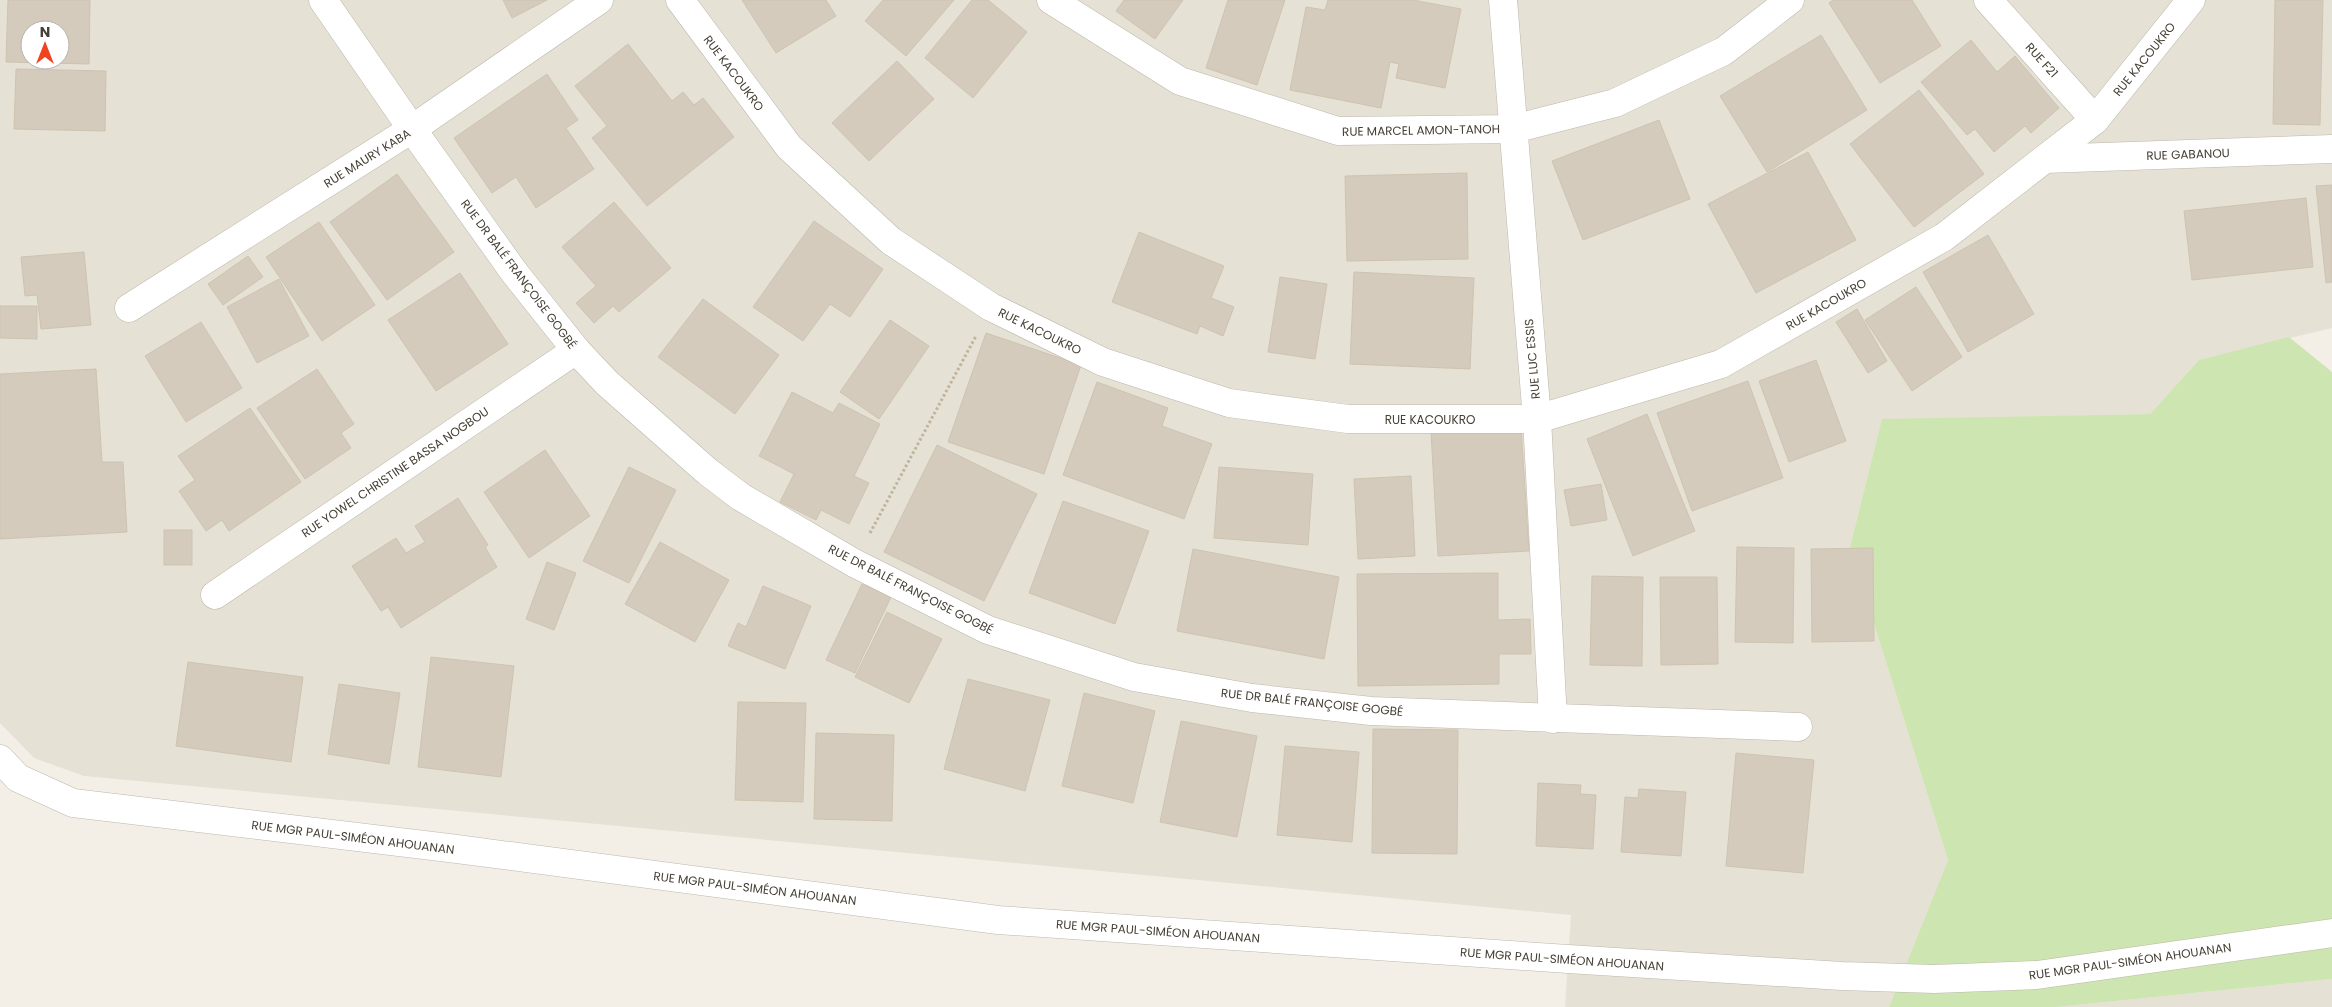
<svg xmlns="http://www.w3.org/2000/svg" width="2332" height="1007" font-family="Poppins,sans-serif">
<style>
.residential{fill:#e6e1d5;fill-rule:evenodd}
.green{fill:#cde5b1}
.building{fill:#d4cbbd;stroke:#cec3b0;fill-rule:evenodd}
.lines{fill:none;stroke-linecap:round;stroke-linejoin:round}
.minor-casing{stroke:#beb7aa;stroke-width:29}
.path{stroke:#bfb39c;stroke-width:3;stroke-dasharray:2.5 2.5;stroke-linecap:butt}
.minor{stroke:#fff;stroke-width:28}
.labels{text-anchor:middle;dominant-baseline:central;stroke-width:4;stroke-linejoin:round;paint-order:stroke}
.street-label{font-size:12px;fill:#464036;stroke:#fff}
</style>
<rect width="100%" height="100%" fill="#f3efe7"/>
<g class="residential">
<path d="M0 0H2332V328L2199 360 2150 414 1882 420 1850 547 1948 860 1889 1007H1565L1571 915 84 776 34 758 0 723ZM30 30H60V60H30Z"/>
<polygon points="2332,979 2332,1007 2056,1007"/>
</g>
<polygon class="green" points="2289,337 2332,372 2332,979 2056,1007 1889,1007 1948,860 1850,547 1882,419 2150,414 2199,360"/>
<g class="building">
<path d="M8 0H90L89 64 6 62ZM30 30H60V60H30Z"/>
<polygon points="503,0 547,0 512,18"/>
<polygon points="742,0 826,0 836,16 776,53"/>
<polygon points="883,0 954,0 906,56 865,21"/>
<polygon points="972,0 988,0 1027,32 973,98 925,58"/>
<polygon points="1124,0 1183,0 1155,39 1116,11"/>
<polygon points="1228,0 1285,0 1257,85 1206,68"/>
<polygon points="1328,0 1413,0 1461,9 1445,88 1396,78 1399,64 1390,62 1381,108 1290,90 1306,7 1325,10"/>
<polygon points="1833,0 1912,0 1941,46 1880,83 1829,3"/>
<polygon points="2275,0 2323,0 2320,125 2273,124"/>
<polygon points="1821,35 1867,110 1767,172 1720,96"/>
<polygon points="1971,40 1997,72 2015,56 2059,108 2031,133 2025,126 1994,152 1975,129 1967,135 1921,82"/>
<polygon points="628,44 672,101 683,92 694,105 703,98 734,137 647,206 592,138 607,126 575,86"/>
<polygon points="897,61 934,99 869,161 832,123"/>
<polygon points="16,69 106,71 105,131 14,129"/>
<polygon points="547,74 578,120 566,128 594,169 536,208 516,177 492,193 454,138"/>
<polygon points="1919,90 1984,174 1914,227 1850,144"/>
<polygon points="1659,120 1690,199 1583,240 1552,161"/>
<polygon points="1808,152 1856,240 1756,293 1708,204"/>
<polygon points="1467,173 1468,259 1347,261 1345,176"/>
<polygon points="397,174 454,252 387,300 330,222"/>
<polygon points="2332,185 2332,282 2326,283 2316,186"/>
<polygon points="2306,198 2313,267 2192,280 2184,211"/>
<polygon points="614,202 671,268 619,312 613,306 594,323 576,303 596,286 562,247"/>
<polygon points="814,221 883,269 850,317 830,304 803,341 753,307"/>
<polygon points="319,222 375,305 322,341 266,257"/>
<polygon points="1139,232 1224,266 1211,298 1234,307 1223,336 1200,326 1197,334 1112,302"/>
<polygon points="1988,235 2034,314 1968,352 1923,272"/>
<polygon points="84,252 91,325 41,329 37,295 25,296 21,257"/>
<polygon points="248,256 263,277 223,305 208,284"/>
<polygon points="1354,272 1474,278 1470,369 1350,364"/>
<polygon points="460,273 508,344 436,391 388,320"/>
<polygon points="1280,277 1327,284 1315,359 1268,352"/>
<polygon points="279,279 309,336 257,363 227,307"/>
<polygon points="1916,287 1962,357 1912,391 1865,320"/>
<polygon points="703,299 779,355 735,414 658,357"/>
<polygon points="0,306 37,306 37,339 0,338"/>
<polygon points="1857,309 1887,361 1868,373 1836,322"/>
<polygon points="890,320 929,346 879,419 840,392"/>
<polygon points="201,322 242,388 186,422 145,356"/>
<polygon points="986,333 1081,365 1044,474 948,442"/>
<polygon points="1816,360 1846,441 1789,462 1759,381"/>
<polygon points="96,369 102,462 123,462 127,532 0,539 0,374"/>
<polygon points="317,369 354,424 341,433 351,448 305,479 257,408"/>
<polygon points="1748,381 1783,478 1692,511 1657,413"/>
<polygon points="1097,382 1168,408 1162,426 1212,444 1184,519 1063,475"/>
<polygon points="792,392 833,413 839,403 880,424 854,476 869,483 849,524 821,510 816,520 780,502 794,474 759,456"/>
<polygon points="250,408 301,482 229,531 222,520 206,531 179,491 195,480 178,456"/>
<polygon points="1647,414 1695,531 1633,556 1587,439"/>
<polygon points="1521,426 1529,551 1438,556 1431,432"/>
<polygon points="937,445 1037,494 984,601 884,552"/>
<polygon points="545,450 590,516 529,558 484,492"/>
<polygon points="629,467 676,490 629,583 583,561"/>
<polygon points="1219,467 1313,474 1308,545 1214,538"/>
<polygon points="1411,476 1415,556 1358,559 1354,479"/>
<polygon points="1601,484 1607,520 1571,526 1564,490"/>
<polygon points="458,498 488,545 485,547 497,567 401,628 388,607 381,611 352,566 396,538 406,553 425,542 415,526"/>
<polygon points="1063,501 1149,531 1115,624 1029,593"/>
<rect x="164" y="530" width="28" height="35"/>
<polygon points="660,542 729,580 695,642 625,604"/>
<polygon points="1737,547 1794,548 1793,643 1735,642"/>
<polygon points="1873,548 1874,641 1812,642 1811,549"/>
<polygon points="1193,549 1339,577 1324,659 1177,631"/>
<polygon points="547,562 576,573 554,630 526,619"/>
<polygon points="1498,573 1498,620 1530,619 1531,654 1499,654 1499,684 1358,686 1357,574"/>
<polygon points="1592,576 1643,577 1642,666 1590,665"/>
<polygon points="1660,577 1717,577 1718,664 1661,665"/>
<polygon points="862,584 891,597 855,673 826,660"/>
<polygon points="763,586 811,606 785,669 728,646 738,623 746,627"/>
<polygon points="887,612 942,639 909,703 855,677"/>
<polygon points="431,657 514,666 501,777 418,767"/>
<polygon points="188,662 303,677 291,762 176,746"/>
<polygon points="968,679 1050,700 1025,791 944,769"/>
<polygon points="339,684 400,693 389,764 328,754"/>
<polygon points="1084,693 1155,711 1133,803 1062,786"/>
<polygon points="738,702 806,703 803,802 735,800"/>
<polygon points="1181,721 1257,736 1237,837 1160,822"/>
<polygon points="1373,729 1458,730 1457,854 1372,853"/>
<polygon points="816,733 894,735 892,821 814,819"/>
<polygon points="1285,746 1359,752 1352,842 1277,835"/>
<polygon points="1736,753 1814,760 1803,873 1726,866"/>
<polygon points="1538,783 1581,785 1580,794 1596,795 1593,849 1536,846"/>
<polygon points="1639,789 1686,792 1681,856 1621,852 1625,797 1638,798"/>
</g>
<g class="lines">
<defs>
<g id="minor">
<polyline points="323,0 412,129 514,272 576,350 607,383 708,472 741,497 854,563 988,630 1134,677 1252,698 1371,711 1798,727"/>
<polyline points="680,0 789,147 891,241 991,307 1103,362 1229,403 1348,419 1537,419 1721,364 1944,237 2095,120 2191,0"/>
<polyline points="1051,0 1180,81 1338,131 1513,129 1615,103 1724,51 1790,0"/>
<polyline points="1503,0 1537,419 1553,719"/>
<polyline points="1988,0 2095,120"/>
<polyline points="2045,159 2332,149"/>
<polyline points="129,308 412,129 599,0"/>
<polyline points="215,595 576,350"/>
<polyline points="0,759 18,778 73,803 449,848 998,920 1568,959 1842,976 1934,979 2037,975 2332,933"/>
</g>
</defs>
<use href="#minor" class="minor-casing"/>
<polyline class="path" points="870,533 976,336"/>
<use href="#minor" class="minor"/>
</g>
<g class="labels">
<g class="street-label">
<text transform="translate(2144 59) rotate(-51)">RUE KACOUKRO</text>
<text transform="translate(2042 60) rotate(48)">RUE F21</text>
<text transform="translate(734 73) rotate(53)">RUE KACOUKRO</text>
<text transform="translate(1421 130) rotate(-1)">RUE MARCEL AMON-TANOH</text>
<text transform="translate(2188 154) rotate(-2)">RUE GABANOU</text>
<text transform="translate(367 158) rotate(-32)">RUE MAURY KABA</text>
<text transform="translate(519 274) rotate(53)">RUE DR BALÉ FRANÇOISE GOGBÉ</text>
<text transform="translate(1826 304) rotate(-30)">RUE KACOUKRO</text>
<text transform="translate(1040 331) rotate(26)">RUE KACOUKRO</text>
<text transform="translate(1532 359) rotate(-95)">RUE LUC ESSIS</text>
<text x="1430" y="419">RUE KACOUKRO</text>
<text transform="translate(395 472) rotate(-34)">RUE YOWEL CHRISTINE BASSA NOGBOU</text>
<text transform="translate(911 589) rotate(27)">RUE DR BALÉ FRANÇOISE GOGBÉ</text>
<text transform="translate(1312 702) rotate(6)">RUE DR BALÉ FRANÇOISE GOGBÉ</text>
<text transform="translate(353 837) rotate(7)">RUE MGR PAUL-SIMÉON AHOUANAN</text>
<text transform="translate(755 888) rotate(7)">RUE MGR PAUL-SIMÉON AHOUANAN</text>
<text transform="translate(1158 931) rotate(4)">RUE MGR PAUL-SIMÉON AHOUANAN</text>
<text transform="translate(1562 959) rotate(4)">RUE MGR PAUL-SIMÉON AHOUANAN</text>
<text transform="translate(2130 961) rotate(-8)">RUE MGR PAUL-SIMÉON AHOUANAN</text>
</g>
</g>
<g transform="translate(45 45)"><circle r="24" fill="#ffffff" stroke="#b5b3af"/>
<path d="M0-4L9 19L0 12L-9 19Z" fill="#f04320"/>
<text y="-8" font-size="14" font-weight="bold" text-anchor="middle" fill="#464036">N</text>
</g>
</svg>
